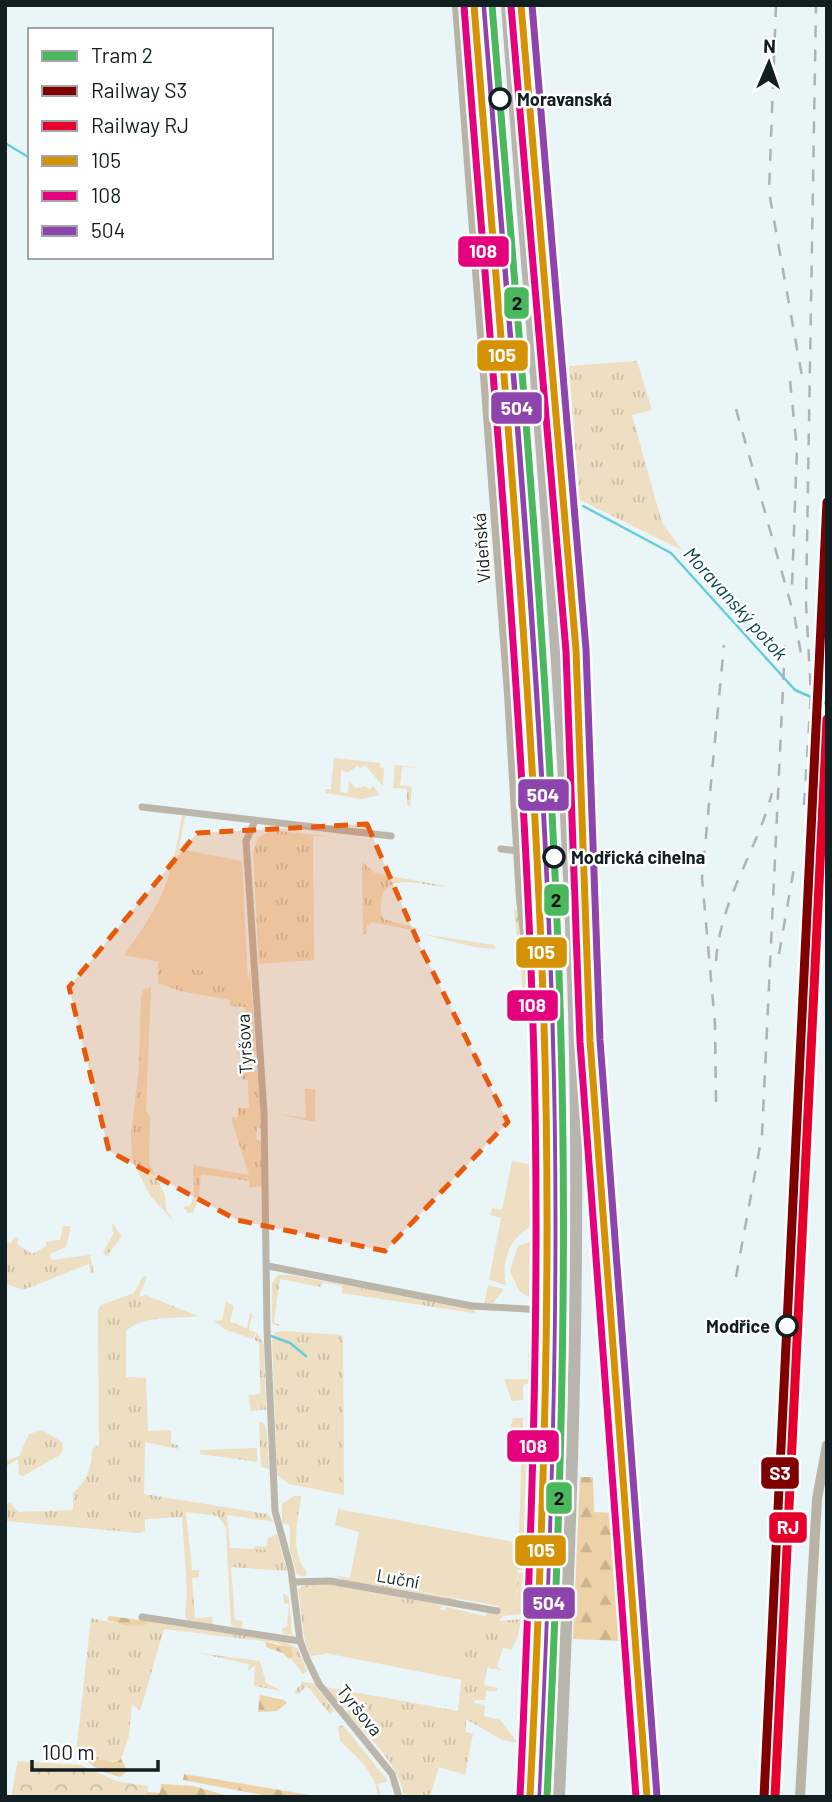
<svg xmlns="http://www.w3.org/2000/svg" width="832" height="1802" font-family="Barlow,sans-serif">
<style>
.grass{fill:url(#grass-tufts)}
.forest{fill:url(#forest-firs)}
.park{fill:url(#park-crowns)}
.garden{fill:#eedec2}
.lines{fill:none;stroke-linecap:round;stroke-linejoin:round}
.stream{stroke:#6cd;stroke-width:2.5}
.street{stroke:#bcb5aa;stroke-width:7}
.secondary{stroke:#b8b3a5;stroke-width:10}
.highway{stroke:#b7b5ae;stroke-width:12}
.rail{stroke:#b0b2ae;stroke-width:2.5;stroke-dasharray:12 12;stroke-linecap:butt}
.bus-1-casing{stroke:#fff;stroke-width:12}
.bus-2-casing{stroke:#fff;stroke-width:12}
.bus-3-casing{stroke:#fff;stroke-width:12}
.bus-1{stroke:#d59205;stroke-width:7}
.bus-2{stroke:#e5007d;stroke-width:7}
.bus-3{stroke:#8e44ad;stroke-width:7}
.rail-1-casing{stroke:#fff;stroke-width:14}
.rail-2-casing{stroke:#fff;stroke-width:14}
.rail-1{stroke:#800000;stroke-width:9}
.rail-2{stroke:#e4002b;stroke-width:9}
.tram-1-casing{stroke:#fff;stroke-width:12}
.tram-1{stroke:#4ab95d;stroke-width:7}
.marked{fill:#e8590c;fill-opacity:0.2;stroke:#e8590c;stroke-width:5;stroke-dasharray:14 9;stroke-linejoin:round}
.stop-dot{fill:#fff;stroke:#121f22;stroke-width:3.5}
.labels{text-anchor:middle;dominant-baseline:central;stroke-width:5;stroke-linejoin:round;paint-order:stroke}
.stop-label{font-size:18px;font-weight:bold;fill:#121f22;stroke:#fff;text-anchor:start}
.street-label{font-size:18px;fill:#121f22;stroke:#fff}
.water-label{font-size:19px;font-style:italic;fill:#05434d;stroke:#fff}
.line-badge{stroke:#fff;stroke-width:2.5}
.badge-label{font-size:19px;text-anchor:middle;font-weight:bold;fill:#fff}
.pale-badge-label{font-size:19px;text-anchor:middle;font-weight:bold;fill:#111}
</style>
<defs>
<pattern id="grass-tufts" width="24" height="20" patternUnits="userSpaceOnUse" patternTransform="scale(1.75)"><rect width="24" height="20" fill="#eedec2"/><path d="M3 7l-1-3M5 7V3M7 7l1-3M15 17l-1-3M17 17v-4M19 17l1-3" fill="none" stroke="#cbbea6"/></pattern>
<pattern id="forest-firs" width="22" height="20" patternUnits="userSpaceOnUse" patternTransform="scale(1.75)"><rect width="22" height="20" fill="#edd2a7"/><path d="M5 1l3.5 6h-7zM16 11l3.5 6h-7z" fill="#cab48f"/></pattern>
<pattern id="park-crowns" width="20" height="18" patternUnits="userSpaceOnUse" patternTransform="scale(1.75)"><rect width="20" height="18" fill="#eedec2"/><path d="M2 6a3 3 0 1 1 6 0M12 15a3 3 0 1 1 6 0" fill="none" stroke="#cbbea6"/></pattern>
</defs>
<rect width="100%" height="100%" fill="#eaf5f7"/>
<g class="grass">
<polygon points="637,361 652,410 632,415 662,523 682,550 578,499 569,366"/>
<polygon points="513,668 518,671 531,943 525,892"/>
<polygon points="395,765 421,768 402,767 400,785 412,787 410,807 407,805 407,789 393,788"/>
<polygon points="271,830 332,837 313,836 314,960 259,964 253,853 258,838"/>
<path d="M362 862 375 873 445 886C426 888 390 870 382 897 381 904 380 912 383 919L417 928V931L371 922 367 926V933L363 935Z"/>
<polygon points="514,908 518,912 535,1064 537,1277 533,1296 530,1053"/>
<polygon points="158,962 248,980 250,970 256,1053 250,1056 236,1055 242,1055 245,1007 230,1006 230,1000 180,991 158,983"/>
<polygon points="151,987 146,1110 150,1117 149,1163 165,1195 166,1210 174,1222 149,1194 132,1159 131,1135 139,1067 141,997 143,990"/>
<polygon points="236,1064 252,1065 259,1075 261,1129 257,1127 256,1139 261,1141 262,1186 249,1188 249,1181 201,1174 199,1198 193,1213 188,1213 183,1207 191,1205 194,1192 193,1165 249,1175 232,1121 232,1117 238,1118 238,1108 249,1108 248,1080 241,1079 242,1065"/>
<polygon points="112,1223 122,1236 107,1256 103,1253 113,1234"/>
<polygon points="63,1226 71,1226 66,1247 50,1254 51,1260 90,1255 94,1274 89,1272 91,1271 89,1264 23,1290 5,1283 5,1239 10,1244 15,1237 19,1238 17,1244 32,1254 46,1246 46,1242 60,1240"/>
<polygon points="278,1275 290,1275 475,1309 474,1313 480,1314 342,1293 342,1286 323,1282 321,1287 280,1279 274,1322 282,1326 277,1326 272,1323 272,1283"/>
<path d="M143 1276 147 1277 139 1297 145 1295 198 1316C175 1320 146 1313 126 1331V1377L146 1378 148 1431 171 1430V1444L178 1445V1449L145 1442 144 1494 267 1514 274 1522 227 1515 230 1548 281 1550 287 1571 231 1567 235 1620 243 1621 241 1629 231 1625 226 1528 218 1516 186 1512 192 1570H199V1577L192 1578 195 1618 212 1617 213 1625 189 1621 185 1617 187 1590 182 1517 145 1519V1531L139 1533 5 1521V1504L10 1503 18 1512 73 1510V1493C87 1481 92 1468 92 1449L99 1445 98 1310 101 1305 134 1293Z"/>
<polygon points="226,1302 234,1306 230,1322 247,1328 250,1313 255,1317 251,1318 249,1330 256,1332 253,1339 224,1329 214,1321 222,1320"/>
<polygon points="528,1322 529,1383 523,1385 523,1400 512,1401 504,1379 528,1379"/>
<polygon points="533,1327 536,1336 526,1616"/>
<polygon points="282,1331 343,1335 344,1495 289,1484 277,1475 272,1339 275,1332"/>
<polygon points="257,1333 264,1345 266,1410 261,1410 259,1342 254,1340"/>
<polygon points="513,1418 523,1418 523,1435 528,1439 522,1570 518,1570 522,1440 507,1440"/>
<polygon points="259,1422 263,1422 267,1431 269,1469 261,1467"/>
<polygon points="42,1430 62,1442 63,1449 60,1455 23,1476 19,1475 18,1459 5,1467 5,1461 19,1456 29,1434"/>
<polygon points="257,1448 257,1462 200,1454 200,1450"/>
<path d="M294 1496H301C298 1521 289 1551 307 1572L304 1577 297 1574 290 1550V1525L282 1523V1504Z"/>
<path d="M518 1573H525L522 1614 503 1616 499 1621 521 1619 518 1636 511 1650 503 1648 497 1666 502 1670 487 1668 484 1685 498 1688V1691H486L485 1700H475L474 1703 485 1705 484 1716 500 1720 518 1743 502 1740 466 1719V1732L473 1734 465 1775 439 1767 430 1797H404C399 1763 369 1738 347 1713L349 1708 342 1707 326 1687 458 1711 464 1653 498 1621 445 1612 446 1607 442 1606 439 1610 317 1585 325 1654 310 1656 305 1642 298 1589C322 1571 455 1610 485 1616L487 1613 503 1615 516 1606Z"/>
<polygon points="334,1575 350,1578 457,1599 456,1603 350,1583"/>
<path d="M91 1618 123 1625 148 1621 286 1642 298 1649 307 1671 303 1674 291 1659 294 1653 278 1643 164 1629 140 1711 132 1704 129 1736 121 1759C109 1764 88 1759 76 1754Z"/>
<polygon points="198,1653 260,1661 266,1683 282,1691 254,1686 255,1665 248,1671 249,1664"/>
<polygon points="302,1682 313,1683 334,1710 330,1714 307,1686 298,1694 294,1693"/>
<path d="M343 1725 388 1781 377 1784 382 1797H378C376 1772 357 1757 340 1741L338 1727Z"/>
</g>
<g class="forest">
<polygon points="580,1477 593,1477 594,1512 612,1513 619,1641 573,1639"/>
<polygon points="109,1616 148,1621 148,1622 144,1626 123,1625 107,1620"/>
<polygon points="266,1642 291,1648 294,1657 289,1659 283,1653 266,1647"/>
<polygon points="260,1695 284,1700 287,1703 277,1711 258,1712"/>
<path d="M84 1757 113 1762 121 1759 128 1771 120 1777C108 1774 90 1767 84 1757Z"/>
<polygon points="184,1774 310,1795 378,1797 273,1797 183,1780"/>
<polygon points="161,1784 194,1786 231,1797 143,1797 148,1792 160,1793"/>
</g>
<polygon class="park" points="18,1761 81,1765 116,1781 148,1786 148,1792 143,1797 11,1797"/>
<g class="garden">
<polygon points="334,758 380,763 380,767 384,768 383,786 365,765 360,768 358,765 349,772 341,771 340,792 348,793 349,781 356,788 366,786 369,790 373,786 380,795 361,799 326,793 325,789 331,789"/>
<path d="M182 816H185L179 849 242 861 248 980 124 955C163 902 171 880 182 816Z"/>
<polygon points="422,934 494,945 496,949 474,947"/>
<polygon points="305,1089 315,1089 315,1122 277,1114 306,1118"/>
<path d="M512 1161 529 1164 530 1227C509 1239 501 1262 506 1285L489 1280 501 1218 490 1215 492 1208 502 1210Z"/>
<polygon points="530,1242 529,1297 519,1291 510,1271 518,1246"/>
<polygon points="488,1285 504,1289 493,1303 484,1305"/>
<polygon points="261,1394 261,1410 251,1411 248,1395"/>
<polygon points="338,1509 519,1543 516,1606 503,1615 497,1614 498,1606 350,1578 359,1532 335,1525"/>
<polygon points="277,1534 281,1550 254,1549 254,1546 266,1547 268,1538"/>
<polygon points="317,1585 499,1621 464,1653 462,1680 315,1651 306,1621 304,1590"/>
<polygon points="283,1593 289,1597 292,1635 283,1634 282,1629 287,1626 289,1604 284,1603"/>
</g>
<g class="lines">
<g class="stream">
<polyline points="5,143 30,158"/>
<polyline points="583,506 671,553 795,690 827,704"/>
<polyline points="271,1336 290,1343 306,1356"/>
</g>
<g class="street">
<polyline points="142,807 391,836"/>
<polyline points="255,821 246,841 264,1113 267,1329 275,1511 291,1570 300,1641 307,1659 319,1684 392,1774 399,1797"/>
<polyline points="501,849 519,851"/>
<polyline points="268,1266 472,1306 546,1310"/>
<polyline points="293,1582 330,1581 497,1611"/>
<polyline points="142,1617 300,1641"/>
</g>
<g class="secondary">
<polyline points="457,5 509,694 521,899 538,1044"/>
<polyline points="521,5 576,650 590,1041 647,1797"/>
<polyline points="800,1797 817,1499 827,1445"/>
</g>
<g class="highway">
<polyline points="474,5 529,715 543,998 546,1345 542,1542 530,1797"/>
<path d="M507 5C531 329 562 653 573 977 582 1250 571 1524 559 1797"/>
<polyline points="562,704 576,650"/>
</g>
<g class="rail">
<polyline points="776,5 769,192 803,382"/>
<polyline points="790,381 797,449 792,585"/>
<polyline points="736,409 795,619 801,654"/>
<polyline points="804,805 811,695 806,603 816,5"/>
<polyline points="779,954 794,868"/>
<path d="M716 961C720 900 757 851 772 793"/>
<polyline points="716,1102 715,1024 702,878 724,645"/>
<polyline points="736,1277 762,1135 785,645"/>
</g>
<defs>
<g id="bus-1">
<path d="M474 5C500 335 531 664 543 995 553 1262 543 1530 530 1797"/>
<polyline points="521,5 576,650 590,1041 647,1797"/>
</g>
<g id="bus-2">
<path d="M464 6C489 335 520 665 532 995 542 1262 532 1530 520 1797"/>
<polyline points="511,6 566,651 580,1042 636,1797"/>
</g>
<g id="bus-3">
<path d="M485 5C510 335 541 664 553 995 563 1262 553 1530 541 1797"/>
<polyline points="532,5 586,649 600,1040 657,1796"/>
</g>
</defs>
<use href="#bus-1" class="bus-1-casing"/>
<use href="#bus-2" class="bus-2-casing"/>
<use href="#bus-3" class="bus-3-casing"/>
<use href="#bus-1" class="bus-1"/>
<use href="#bus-2" class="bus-2"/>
<use href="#bus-3" class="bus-3"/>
<defs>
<polyline id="rail-1" points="764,1797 827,502"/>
<polyline id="rail-2" points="775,1797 827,719"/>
</defs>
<use href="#rail-1" class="rail-1-casing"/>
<use href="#rail-2" class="rail-2-casing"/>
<use href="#rail-1" class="rail-1"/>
<use href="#rail-2" class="rail-2"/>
<defs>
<path id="tram-1" d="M492 5C520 350 552 694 561 1040 568 1292 559 1545 547 1797"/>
</defs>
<use href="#tram-1" class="tram-1-casing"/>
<use href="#tram-1" class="tram-1"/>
</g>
<path class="marked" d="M367 824 419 944 508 1122 385 1251 237 1220 109 1151 69 987 197 833Z"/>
<g class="stop-dot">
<circle cx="500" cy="99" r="10"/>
<circle cx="554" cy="857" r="10"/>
<circle cx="787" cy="1326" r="10"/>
</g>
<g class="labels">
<g class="stop-label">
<text x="517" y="99">Moravanská</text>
<text x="571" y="857">Modřická cihelna</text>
<text x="770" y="1326" text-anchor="end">Modřice</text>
</g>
<g class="street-label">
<text transform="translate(481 548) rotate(-94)">Vídeňská</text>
<text transform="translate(244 1044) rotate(-93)">Tyršova</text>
<text transform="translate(398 1578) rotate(10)">Luční</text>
<text transform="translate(360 1710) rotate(51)">Tyršova</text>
</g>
<g class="water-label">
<text transform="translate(736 603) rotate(48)">Moravanský potok</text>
</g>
</g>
<g class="line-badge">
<rect x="457" y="235" width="53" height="33" rx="7" fill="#e5007d"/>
<rect x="503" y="286" width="27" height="34" rx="7" fill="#4ab95d"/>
<rect x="476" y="339" width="53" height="33" rx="7" fill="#d59205"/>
<rect x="490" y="391" width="53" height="34" rx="7" fill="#8e44ad"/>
<rect x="517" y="778" width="53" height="34" rx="7" fill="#8e44ad"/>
<rect x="543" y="883" width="27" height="34" rx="7" fill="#4ab95d"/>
<rect x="515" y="936" width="53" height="33" rx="7" fill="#d59205"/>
<rect x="506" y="989" width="53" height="33" rx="7" fill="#e5007d"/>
<rect x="506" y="1429" width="54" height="34" rx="7" fill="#e5007d"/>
<rect x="760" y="1456" width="40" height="34" rx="7" fill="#800000"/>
<rect x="545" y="1481" width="28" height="34" rx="7" fill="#4ab95d"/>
<rect x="768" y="1511" width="40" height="33" rx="7" fill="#e4002b"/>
<rect x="514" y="1534" width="53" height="33" rx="7" fill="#d59205"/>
<rect x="522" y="1586" width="54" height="34" rx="7" fill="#8e44ad"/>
</g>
<g class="badge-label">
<text x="483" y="258">108</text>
<text x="502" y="362">105</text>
<text x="517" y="415">504</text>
<text x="543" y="802">504</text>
<text x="541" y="959">105</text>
<text x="532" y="1012">108</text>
<text x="533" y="1453">108</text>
<text x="780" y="1480">S3</text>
<text x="788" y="1534">RJ</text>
<text x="541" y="1557">105</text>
<text x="549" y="1610">504</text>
</g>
<g class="pale-badge-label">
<text x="517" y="310">2</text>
<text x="556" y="907">2</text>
<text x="559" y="1505">2</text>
</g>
<rect width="832" height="1802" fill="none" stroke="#121f22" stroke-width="14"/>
<rect x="28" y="28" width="245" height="231" fill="#ffffff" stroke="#a0a5a7" stroke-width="2"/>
<rect x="42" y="51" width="35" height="10" fill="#4ab95d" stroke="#a0a5a7" stroke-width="2"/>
<text x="91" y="63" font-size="21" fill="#121f22">Tram 2</text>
<rect x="42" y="86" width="35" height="10" fill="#800000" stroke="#a0a5a7" stroke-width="2"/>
<text x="91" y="98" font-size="21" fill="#121f22">Railway S3</text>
<rect x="42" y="121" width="35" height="10" fill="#e4002b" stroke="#a0a5a7" stroke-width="2"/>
<text x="91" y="133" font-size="21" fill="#121f22">Railway RJ</text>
<rect x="42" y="156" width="35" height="10" fill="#d59205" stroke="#a0a5a7" stroke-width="2"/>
<text x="91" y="168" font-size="21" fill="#121f22">105</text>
<rect x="42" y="191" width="35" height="10" fill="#e5007d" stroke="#a0a5a7" stroke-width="2"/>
<text x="91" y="203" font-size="21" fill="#121f22">108</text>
<rect x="42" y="226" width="35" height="10" fill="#8e44ad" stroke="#a0a5a7" stroke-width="2"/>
<text x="91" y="238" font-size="21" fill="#121f22">504</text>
<g transform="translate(769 63) rotate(2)" stroke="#ffffff" stroke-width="5" paint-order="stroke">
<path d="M0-5L12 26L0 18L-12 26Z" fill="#121f22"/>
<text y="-10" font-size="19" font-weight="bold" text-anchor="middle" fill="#121f22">N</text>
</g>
<path d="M32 1760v10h126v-10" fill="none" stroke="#121f22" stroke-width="3.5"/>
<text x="42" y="1760" font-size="21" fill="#121f22" stroke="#ffffff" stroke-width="5" paint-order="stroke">100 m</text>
</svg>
